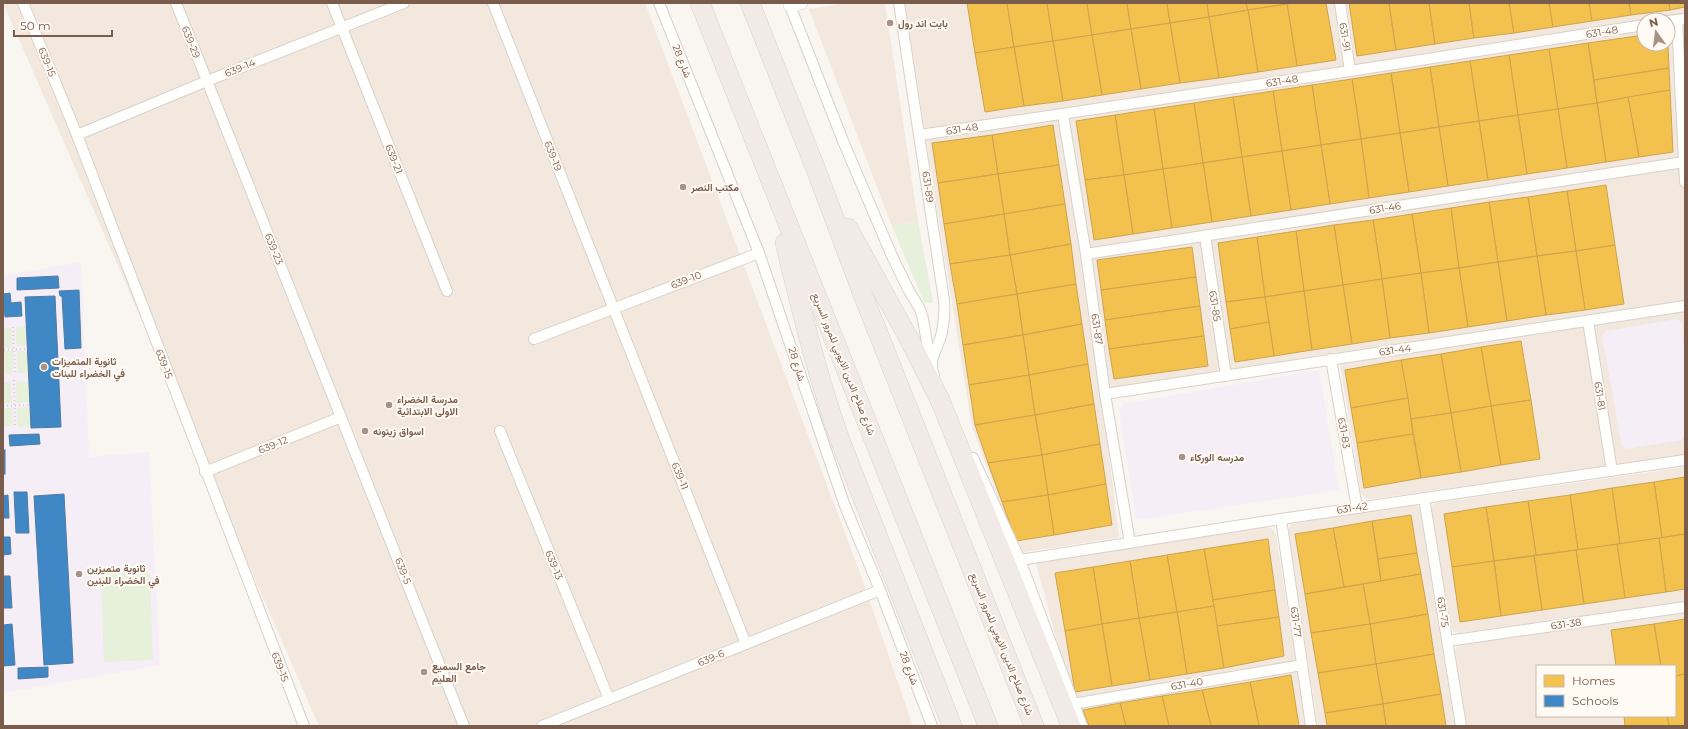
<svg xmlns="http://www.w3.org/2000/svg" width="1688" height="729" font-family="Montserrat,Vazirmatn,sans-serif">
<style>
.residential{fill:#f2e8de;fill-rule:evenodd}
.education{fill:#f6eef6}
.green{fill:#e7f0db}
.homes{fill:#f2c14e;stroke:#cea34e}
.schools{fill:#3f88c5;stroke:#517ba1}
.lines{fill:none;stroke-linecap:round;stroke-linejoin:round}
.minor-casing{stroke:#d7d1cb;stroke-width:12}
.tertiary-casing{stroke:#d7d1cb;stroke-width:14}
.motorway-casing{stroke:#dad1cc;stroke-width:20}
.path{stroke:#dcd5d0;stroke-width:2.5;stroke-dasharray:1 3;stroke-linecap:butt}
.minor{stroke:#fefefd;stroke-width:10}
.tertiary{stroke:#fefefd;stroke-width:13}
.motorway{stroke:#f2eae7;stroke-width:19}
.poi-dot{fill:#a69286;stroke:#fffaf3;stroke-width:1.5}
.labels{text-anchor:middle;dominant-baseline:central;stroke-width:4;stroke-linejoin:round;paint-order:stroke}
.poi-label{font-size:10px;font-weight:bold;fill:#7a5c4d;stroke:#fffaf3;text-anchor:start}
.street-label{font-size:10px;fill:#7a5c4d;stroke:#fffaf3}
</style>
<rect width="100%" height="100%" fill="#f9f5f0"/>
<g class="residential">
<polygon points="3,3 645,3 860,573 913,726 319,726"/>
<polygon points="848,3 885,3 918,221 892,226 809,9"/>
<path d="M905 3H1685V456L1371 499 1365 498 1361 494 1338 352 1101 391 1119 536 1115 538 1019 553 972 427 938 216ZM1644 20H1668V44H1644Z"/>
<polygon points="1685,467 1685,602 1460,633 1454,632 1451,627 1431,506 1435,503"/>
<polygon points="1409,504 1416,505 1420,510 1455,726 1318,726 1288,536 1288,530 1292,524"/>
<polygon points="1266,527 1273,529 1276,535 1306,726 1086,726 1063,664 1036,563"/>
<path d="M1685 613V726H1467L1455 651 1457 646 1461 644ZM1537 666H1675V716H1537Z"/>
</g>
<g class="education">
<polygon points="81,262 89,457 149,452 160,665 3,693 3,276"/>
<polygon points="1677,319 1682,323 1685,366 1685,436 1681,440 1627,449 1622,446 1602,336 1606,331"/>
<polygon points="1319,370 1339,490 1136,520 1119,410 1123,404"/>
</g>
<g class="green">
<polygon points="918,221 933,302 930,303 924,302 892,226"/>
<polygon points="26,326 27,345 16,346 16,327"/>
<polygon points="11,327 12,347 3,348 3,328"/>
<polygon points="4,351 13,351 13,373 5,373"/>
<polygon points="17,351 28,351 28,373 18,373"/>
<polygon points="11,382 12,403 3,403 3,383"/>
<polygon points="16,382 29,382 30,402 17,403"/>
<polygon points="30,407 31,426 18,427 17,408"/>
<polygon points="3,408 12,408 13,426 3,426"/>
<polygon points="150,573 153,660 104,662 101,575"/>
</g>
<g class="homes">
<polygon points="967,3 1007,3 1014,47 975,53"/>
<polygon points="1007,3 1047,3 1053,41 1014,47"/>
<polygon points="1047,3 1087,3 1092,35 1053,41"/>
<polygon points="1087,3 1127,3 1131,29 1092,35"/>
<polygon points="1127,3 1167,3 1170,23 1131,29"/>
<polygon points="1167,3 1207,3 1209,17 1170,23"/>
<polygon points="1207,3 1246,3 1248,10 1209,17"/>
<polygon points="1246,3 1286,3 1287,4 1248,10"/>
<polygon points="1295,3 1326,3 1336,60 1297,66 1287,4"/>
<polygon points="1349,3 1389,3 1396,50 1357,56"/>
<polygon points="1389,3 1429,3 1435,44 1396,50"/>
<polygon points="1429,3 1469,3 1474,38 1435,44"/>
<polygon points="1469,3 1509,3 1514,33 1474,38"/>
<polygon points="1509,3 1549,3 1553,27 1514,33"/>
<polygon points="1549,3 1589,3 1592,21 1553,27"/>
<polygon points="1589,3 1629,3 1631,15 1592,21"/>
<polygon points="1629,3 1669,3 1670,10 1631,15"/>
<polygon points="1669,3 1685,3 1685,7 1670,10"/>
<polygon points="1287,4 1297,66 1258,72 1248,10"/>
<polygon points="1248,10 1258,72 1219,78 1209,17"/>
<polygon points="1209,17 1219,78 1180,83 1170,23"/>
<polygon points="1170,23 1180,83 1141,89 1131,29"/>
<polygon points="1131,29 1141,89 1102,95 1092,35"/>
<polygon points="1092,35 1102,95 1063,101 1053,41"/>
<polygon points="1644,35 1644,44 1668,44 1669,68 1594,80 1588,43"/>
<polygon points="1053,41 1063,101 1024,106 1014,47"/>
<polygon points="1588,43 1597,103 1558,109 1549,49"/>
<polygon points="1014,47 1024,106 985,112 975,53"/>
<polygon points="1549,49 1558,109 1518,115 1509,55"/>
<polygon points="1509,55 1518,115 1479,121 1470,61"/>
<polygon points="1470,61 1479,121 1439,127 1430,67"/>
<polygon points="1430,67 1439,127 1400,133 1391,73"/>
<polygon points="1669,68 1670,90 1597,103 1594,80"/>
<polygon points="1391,73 1400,133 1361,139 1352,79"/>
<polygon points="1352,79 1361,139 1321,145 1312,85"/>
<polygon points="1312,85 1321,145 1282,151 1273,91"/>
<polygon points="1670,90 1673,152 1639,157 1628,97"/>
<polygon points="1273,91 1282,151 1242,157 1233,97"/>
<polygon points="1233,97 1242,157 1203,163 1194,103"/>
<polygon points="1628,97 1639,157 1606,162 1597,103"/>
<polygon points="1194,103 1203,163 1163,169 1154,109"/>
<polygon points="1597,103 1606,162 1567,168 1558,109"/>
<polygon points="1154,109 1163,169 1124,175 1115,115"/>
<polygon points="1558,109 1567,168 1527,174 1518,115"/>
<polygon points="1115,115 1124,175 1085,180 1076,121"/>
<polygon points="1518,115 1527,174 1488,180 1479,121"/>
<polygon points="1479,121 1488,180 1448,186 1439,127"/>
<polygon points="1053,125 1059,165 998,174 992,135"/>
<polygon points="1439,127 1448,186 1409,192 1400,133"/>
<polygon points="1400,133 1409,192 1369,198 1361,139"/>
<polygon points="992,135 998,174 938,183 932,143"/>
<polygon points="1361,139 1369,198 1330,204 1321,145"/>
<polygon points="1321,145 1330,204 1291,210 1282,151"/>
<polygon points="1282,151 1291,210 1251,216 1242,157"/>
<polygon points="1242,157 1251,216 1212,222 1203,163"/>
<polygon points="1203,163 1212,222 1172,228 1163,169"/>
<polygon points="1059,165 1065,204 1004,214 998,174"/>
<polygon points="1163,169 1172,228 1133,234 1124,175"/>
<polygon points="998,174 1004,214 944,224 938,183"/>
<polygon points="1124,175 1133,234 1094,240 1085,180"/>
<polygon points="1606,185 1615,245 1576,251 1567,191"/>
<polygon points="1567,191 1576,251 1537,256 1528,197"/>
<polygon points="1528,197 1537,256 1498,262 1489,202"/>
<polygon points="1489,202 1498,262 1459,268 1451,208"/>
<polygon points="1065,204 1071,244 1010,255 1004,214"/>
<polygon points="1451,208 1459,268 1421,273 1412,214"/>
<polygon points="1004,214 1010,255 950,264 944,224"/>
<polygon points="1412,214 1421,273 1382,279 1373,220"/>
<polygon points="1373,220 1382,279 1343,285 1334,225"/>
<polygon points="1334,225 1343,285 1304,291 1296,231"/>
<polygon points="1296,231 1304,291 1265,297 1257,237"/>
<polygon points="1257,237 1265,297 1226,302 1218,243"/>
<polygon points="1071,244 1076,284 1017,294 1010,255"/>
<polygon points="1615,245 1624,304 1585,310 1576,251"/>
<polygon points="1192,247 1196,277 1101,290 1097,260"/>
<polygon points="1576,251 1585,310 1546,315 1537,256"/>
<polygon points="1010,255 1017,294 957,304 950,264"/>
<polygon points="1537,256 1546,315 1507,321 1498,262"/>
<polygon points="1498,262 1507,321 1468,327 1459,268"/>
<polygon points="1459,268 1468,327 1429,333 1421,273"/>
<polygon points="1421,273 1429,333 1390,338 1382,279"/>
<polygon points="1196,277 1200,306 1105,320 1101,290"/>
<polygon points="1382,279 1390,338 1352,344 1343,285"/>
<polygon points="1076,284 1082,324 1023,335 1017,294"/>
<polygon points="1343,285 1352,344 1312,350 1304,291"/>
<polygon points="1304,291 1312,350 1274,356 1265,297"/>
<polygon points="1017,294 1023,335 963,345 957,304"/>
<polygon points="1265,297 1269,322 1230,329 1226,302"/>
<polygon points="1200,306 1204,336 1109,349 1105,320"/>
<polygon points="1269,322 1274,356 1235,362 1230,329"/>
<polygon points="1082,324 1088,364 1029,375 1023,335"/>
<polygon points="1023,335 1029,375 969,385 963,345"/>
<polygon points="1204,336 1208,366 1114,379 1109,349"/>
<polygon points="1521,341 1531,400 1491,406 1481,347"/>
<polygon points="1481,347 1491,406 1451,413 1441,354"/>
<polygon points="1441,354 1451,413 1411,419 1401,360"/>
<polygon points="1401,360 1408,398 1351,408 1345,370"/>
<polygon points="1088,364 1094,404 1035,415 1029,375"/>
<polygon points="1029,375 1035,415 975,425 969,385"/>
<polygon points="1408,398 1413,434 1357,443 1351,408"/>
<polygon points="1531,400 1540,459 1501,465 1491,406"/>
<polygon points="1094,404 1100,444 1042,455 1035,415"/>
<polygon points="1491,406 1501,465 1461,472 1451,413"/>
<polygon points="1451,413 1461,472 1421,478 1411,419"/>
<polygon points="1035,415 1042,455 988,463 975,425"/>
<polygon points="1413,434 1421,478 1364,488 1357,443"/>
<polygon points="1100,444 1106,484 1048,495 1042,455"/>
<polygon points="1042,455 1048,495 1002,502 988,463"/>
<polygon points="1685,477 1685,534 1662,538 1654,482"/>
<polygon points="1654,482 1662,538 1620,544 1612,488"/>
<polygon points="1106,484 1112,525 1054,535 1048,495"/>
<polygon points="1612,488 1620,544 1578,550 1570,495"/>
<polygon points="1048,495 1054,535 1016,541 1002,502"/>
<polygon points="1570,495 1578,550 1536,555 1528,501"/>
<polygon points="1528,501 1536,555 1494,561 1486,507"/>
<polygon points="1486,507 1494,561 1452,567 1444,514"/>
<polygon points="1411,515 1417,553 1378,559 1372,521"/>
<polygon points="1372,521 1381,581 1344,587 1333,528"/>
<polygon points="1333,528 1344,587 1305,594 1295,534"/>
<polygon points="1685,534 1685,589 1666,592 1659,538"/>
<polygon points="1659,538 1666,592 1625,598 1617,544"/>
<polygon points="1268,539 1275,590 1213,600 1204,549"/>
<polygon points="1617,544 1625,598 1584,604 1576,550"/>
<polygon points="1204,549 1214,606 1177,612 1167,555"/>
<polygon points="1576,550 1584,604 1542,610 1534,556"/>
<polygon points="1417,553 1421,574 1381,581 1378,559"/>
<polygon points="1167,555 1177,612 1139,618 1130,561"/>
<polygon points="1534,556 1542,610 1501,616 1494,561"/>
<polygon points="1130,561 1139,618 1102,624 1093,567"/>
<polygon points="1494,561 1501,616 1460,622 1452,567"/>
<polygon points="1093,567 1102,624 1065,631 1055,573"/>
<polygon points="1421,574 1428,614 1370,624 1363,584"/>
<polygon points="1363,584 1370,624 1311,633 1305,594"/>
<polygon points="1275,590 1279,617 1217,626 1213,600"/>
<polygon points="1214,606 1224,668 1187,674 1177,612"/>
<polygon points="1177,612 1187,674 1150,680 1139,618"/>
<polygon points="1428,614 1434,654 1376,664 1370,624"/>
<polygon points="1279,617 1284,656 1224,668 1217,626"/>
<polygon points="1139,618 1150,680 1112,686 1102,624"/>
<polygon points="1685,619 1685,674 1675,676 1675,666 1661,666 1654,624"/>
<polygon points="1102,624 1112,686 1075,692 1065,631"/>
<polygon points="1370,624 1376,664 1318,673 1311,633"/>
<polygon points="1654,624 1661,666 1616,666 1611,630"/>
<polygon points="1434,654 1441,694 1383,704 1376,664"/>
<polygon points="1376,664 1383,704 1325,713 1318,673"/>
<polygon points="1685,674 1685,726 1669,726 1667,716 1675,716 1675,676"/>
<polygon points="1291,675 1299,726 1259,726 1250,682"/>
<polygon points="1250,682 1259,726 1211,726 1202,690"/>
<polygon points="1202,690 1211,726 1169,726 1162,696"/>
<polygon points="1441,694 1446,726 1386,726 1383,704"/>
<polygon points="1162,696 1169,726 1126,726 1120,703"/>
<polygon points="1120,703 1126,726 1089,726 1083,710"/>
<polygon points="1383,704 1386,726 1327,726 1325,713"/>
<polygon points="1624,716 1667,716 1669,726 1625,726"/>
</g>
<g class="schools">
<polygon points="58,276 59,288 17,290 17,278"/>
<polygon points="79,290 81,348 65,349 62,296 60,296 59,291"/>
<polygon points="10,293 11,303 21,302 22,316 5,317 3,294"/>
<polygon points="55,296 61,427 31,428 25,297"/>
<polygon points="39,434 40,444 10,446 9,435"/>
<rect x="3" y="450" width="2" height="24"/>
<polygon points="14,492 27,492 29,533 16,533"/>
<polygon points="64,494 73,663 44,665 34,496"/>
<polygon points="8,495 9,518 3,518 3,496"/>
<polygon points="3,537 10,537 11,554 3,555"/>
<polygon points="3,576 10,576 12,608 3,608"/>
<polygon points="12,624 15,665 3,666 3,625"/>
<polygon points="48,667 48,677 18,679 18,668"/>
</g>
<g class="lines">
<defs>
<g id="minor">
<polyline points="23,3 77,135 304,726"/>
<polyline points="176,3 464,726"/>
<polyline points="332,3 447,291"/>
<polyline points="493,3 746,644"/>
<polyline points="659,3 759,253 845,506 880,590 932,726"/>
<polyline points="789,3 843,141 892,256 908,289 920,309 923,319 930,361"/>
<path d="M899 3 944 300C945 311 944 322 942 332 939 347 927 360 934 375"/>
<polyline points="1340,3 1350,71"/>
<polyline points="1677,20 1685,182"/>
<polyline points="1668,21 1685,19"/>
<polyline points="1063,115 1086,254 1105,394 1130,543"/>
<polyline points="77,135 207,81 404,3"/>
<polyline points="920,135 1350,71 1644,25"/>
<polyline points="1205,236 1226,376"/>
<polyline points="1086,254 1684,162"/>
<polyline points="1588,321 1612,471"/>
<polyline points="534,339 759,253"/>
<polyline points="1331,359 1357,508"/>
<polyline points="1105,394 1685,306"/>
<polyline points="500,431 609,699"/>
<polyline points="973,458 1020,560 1082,726"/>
<polyline points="205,472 341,417"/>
<polyline points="1424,498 1461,726"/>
<polyline points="1281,519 1311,726"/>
<polyline points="1020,560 1281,519 1685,460"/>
<polyline points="1448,641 1685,607"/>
<polyline points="1073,704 1302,665"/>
<polyline points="542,726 880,590"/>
</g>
<polyline id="tertiary" points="790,5 801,3"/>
<g id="motorway">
<polyline points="700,3 988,726"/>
<polyline points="750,3 815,167 863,295 1034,726"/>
<polyline points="848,228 908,337 940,400 1071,726"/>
<path d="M785 243C801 309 817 375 840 440L952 726"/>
</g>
</defs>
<use href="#minor" class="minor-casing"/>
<use href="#tertiary" class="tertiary-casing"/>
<use href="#motorway" class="motorway-casing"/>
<g class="path">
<polyline points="13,327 15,372"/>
<polyline points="4,350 27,349"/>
<polyline points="14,380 15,426"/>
<polyline points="3,406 30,405"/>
</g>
<use href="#minor" class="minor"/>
<use href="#tertiary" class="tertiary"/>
<use href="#motorway" class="motorway"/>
</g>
<g class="poi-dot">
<circle cx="890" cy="23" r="4"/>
<circle cx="683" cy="187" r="4"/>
<circle cx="44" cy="367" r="4"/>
<circle cx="389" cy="405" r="4"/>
<circle cx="365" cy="431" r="4"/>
<circle cx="1182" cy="457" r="4"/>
<circle cx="79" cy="574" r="4"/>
<circle cx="424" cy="672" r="4"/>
</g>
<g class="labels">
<g class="poi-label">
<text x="898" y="23">بايت اند رول</text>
<text x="691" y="187">مكتب النصر</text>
<text x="52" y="361">ثانوية المتميزات<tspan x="52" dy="12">في الخضراء للبنات</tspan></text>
<text x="397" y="399">مدرسة الخضراء<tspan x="397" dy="12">الاولى الابتدائية</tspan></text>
<text x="373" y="431">اسواق زيتونه</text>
<text x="1190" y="457">مدرسه الوركاء</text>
<text x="87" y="568">ثانوية متميزين<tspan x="87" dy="12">في الخضراء للبنين</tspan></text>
<text x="432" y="666">جامع السميع<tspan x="432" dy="12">العليم</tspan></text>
</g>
<g class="street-label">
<text transform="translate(1602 32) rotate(-9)">631-48</text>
<text transform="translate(1345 37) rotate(81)">631-91</text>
<text transform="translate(191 42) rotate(68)">639-29</text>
<text transform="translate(682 61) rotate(68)">شارع 28</text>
<text transform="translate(47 62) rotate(68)">639-15</text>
<text transform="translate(240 68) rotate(-22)">639-14</text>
<text transform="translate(1282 81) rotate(-9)">631-48</text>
<text transform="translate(962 129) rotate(-8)">631-48</text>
<text transform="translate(553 156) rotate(68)">639-19</text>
<text transform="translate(394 159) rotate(68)">639-21</text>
<text transform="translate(928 187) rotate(82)">631-89</text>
<text transform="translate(1385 208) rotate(-9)">631-46</text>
<text transform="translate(274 249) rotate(68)">639-23</text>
<text transform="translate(686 280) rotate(-21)">639-10</text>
<text transform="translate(1215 306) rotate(81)">631-85</text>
<text transform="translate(1097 329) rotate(82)">631-87</text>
<text transform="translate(1395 350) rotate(-8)">631-44</text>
<text transform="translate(164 364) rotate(69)">639-15</text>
<text transform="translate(797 364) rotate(72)">شارع 28</text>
<text transform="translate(844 364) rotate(68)">شارع صلاح الدين الايوبي للمرور السريع</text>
<text transform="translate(1600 396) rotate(81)">631-81</text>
<text transform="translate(1344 433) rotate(80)">631-83</text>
<text transform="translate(273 445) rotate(-22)">639-12</text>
<text transform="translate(680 476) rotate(68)">639-11</text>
<text transform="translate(1352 508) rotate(-8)">631-42</text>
<text transform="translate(554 565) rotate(68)">639-13</text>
<text transform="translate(403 571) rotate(68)">639-5</text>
<text transform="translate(1443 612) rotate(81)">631-75</text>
<text transform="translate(1296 622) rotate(82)">631-77</text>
<text transform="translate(1566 624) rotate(-8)">631-38</text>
<text transform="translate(1002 644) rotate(68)">شارع صلاح الدين الايوبي للمرور السريع</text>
<text transform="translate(711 658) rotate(-22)">639-6</text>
<text transform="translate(280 667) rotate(69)">639-15</text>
<text transform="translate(909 668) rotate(69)">شارع 28</text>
<text transform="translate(1187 684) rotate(-10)">631-40</text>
</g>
</g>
<rect width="1688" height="729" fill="none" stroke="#7a5c4d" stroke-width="8"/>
<rect x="1536" y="665" width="140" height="52" fill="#fffaf3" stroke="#cabbb1"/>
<rect x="1544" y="675" width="20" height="12" fill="#f2c14e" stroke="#cabbb1"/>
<text x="1572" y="685" font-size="12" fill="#7a5c4d">Homes</text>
<rect x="1544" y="695" width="20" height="12" fill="#3f88c5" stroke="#cabbb1"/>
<text x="1572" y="705" font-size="12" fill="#7a5c4d">Schools</text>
<g transform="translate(1656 32) rotate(346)"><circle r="19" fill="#fffaf3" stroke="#cabbb1"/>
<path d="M0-3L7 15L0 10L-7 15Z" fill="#a69286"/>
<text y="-6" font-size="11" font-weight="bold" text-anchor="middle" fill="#7a5c4d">N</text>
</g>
<path d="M14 30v6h98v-6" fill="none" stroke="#7a5c4d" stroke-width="2"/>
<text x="20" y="30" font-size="12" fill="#7a5c4d" stroke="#fffaf3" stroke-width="3" paint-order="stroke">50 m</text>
</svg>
